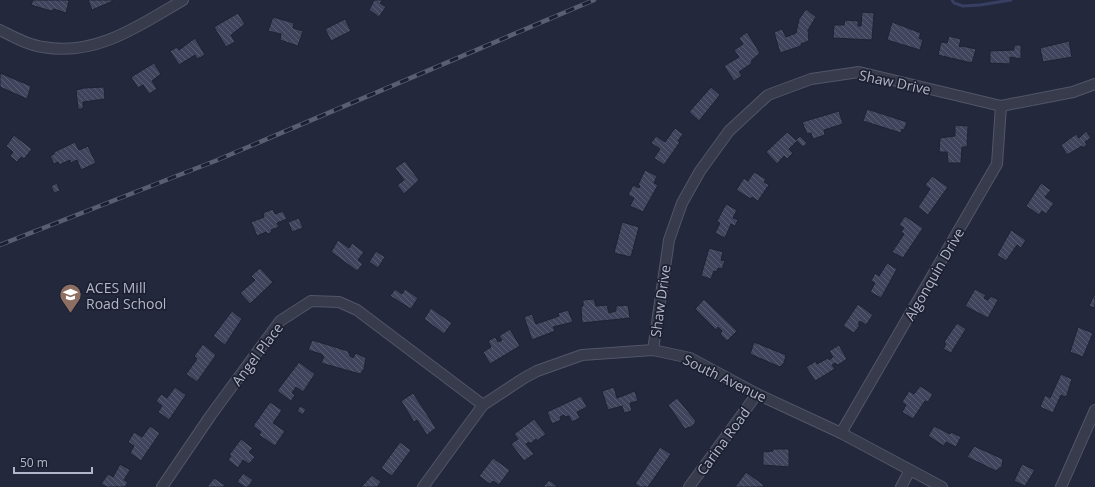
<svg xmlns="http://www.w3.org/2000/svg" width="1095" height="487" font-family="'Open Sans',sans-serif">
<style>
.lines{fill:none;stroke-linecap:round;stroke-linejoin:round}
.stream{stroke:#373f63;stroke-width:3}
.building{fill:url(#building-back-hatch);stroke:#1e2233}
.minor-casing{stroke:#525667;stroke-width:12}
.minor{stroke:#373b4c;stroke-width:10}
.rail-casing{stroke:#595e73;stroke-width:4.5}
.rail{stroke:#1c2031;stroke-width:3;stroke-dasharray:9;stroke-linecap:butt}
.labels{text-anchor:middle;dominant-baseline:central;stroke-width:3.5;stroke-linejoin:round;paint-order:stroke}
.street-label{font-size:14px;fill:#b3b6c8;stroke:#1c2031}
.poi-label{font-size:14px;fill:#b3b6c8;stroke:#1c2031;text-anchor:start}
</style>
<defs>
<pattern id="building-back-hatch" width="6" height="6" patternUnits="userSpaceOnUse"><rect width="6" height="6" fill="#40445c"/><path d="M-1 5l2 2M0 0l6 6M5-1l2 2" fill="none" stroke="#595d72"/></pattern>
</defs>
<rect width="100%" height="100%" fill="#23283c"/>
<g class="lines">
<polyline class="stream" points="952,0 954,3 963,6 980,5 1011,0"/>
</g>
<g class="building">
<polygon points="33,0 67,0 69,1 66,13 54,9 51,11 31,5"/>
<polygon points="88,0 112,0 113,1 92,10"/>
<polygon points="374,0 383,0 380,3 386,7 379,17 369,10"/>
<polygon points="806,9 816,17 808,30 809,41 801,44 801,46 780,53 774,32 782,29 786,37 796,33 799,19"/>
<polygon points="862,12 874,13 872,40 833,38 834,25 844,25 845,20 858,21 858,26 861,26"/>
<polygon points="238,13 245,24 231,35 235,42 226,47 214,27"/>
<polygon points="273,17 294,23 293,28 303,31 298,46 280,40 281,34 268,31"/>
<polygon points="345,19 351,31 331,41 325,29"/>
<polygon points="892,22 921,33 919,38 923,40 920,50 887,40"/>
<polygon points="747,32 760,53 751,61 752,63 739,72 742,76 734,81 724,66 739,57 734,50 743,44 739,38"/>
<polygon points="949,36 961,39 959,47 962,46 976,49 972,63 938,55 941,42 947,43"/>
<polygon points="195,38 205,55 197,59 195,55 179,65 170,51 177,47 179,50"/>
<polygon points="1069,41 1072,57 1043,62 1040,48"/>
<polygon points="1014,45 1021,45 1021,59 1010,57 1010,64 990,63 990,51 1014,50"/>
<polygon points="154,63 161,74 152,81 157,89 149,94 143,85 138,88 131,77"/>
<polygon points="0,73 31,86 27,99 0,87"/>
<polygon points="104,87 105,99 83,102 83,109 78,109 76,90 84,88"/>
<polygon points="711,87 720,95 699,121 689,112"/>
<polygon points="867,109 907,122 904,130 902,129 901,133 863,121"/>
<polygon points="839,111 843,124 824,130 825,135 813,139 811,133 807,134 802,122"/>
<polygon points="955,125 968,126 967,147 962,147 961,163 948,163 947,152 939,152 940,138 955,136"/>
<polygon points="675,128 683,134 678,141 680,142 664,165 654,158 660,149 651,143 656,136 665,142"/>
<polygon points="1086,131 1091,138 1085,142 1087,145 1083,148 1082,146 1067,155 1061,145 1076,134 1079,138"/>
<polygon points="787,132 796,140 800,136 807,143 803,147 797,141 789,149 793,153 787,159 784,156 777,164 766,152"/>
<polygon points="14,135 32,149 24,159 21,157 17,162 10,156 13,152 6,146"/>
<polygon points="75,142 79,150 88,146 96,163 81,170 77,160 71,163 70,160 59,165 58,162 54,164 50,156 54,154 54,152"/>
<polygon points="405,161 419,180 404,194 397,185 404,180 395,168"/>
<polygon points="645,170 657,176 654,183 658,185 643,212 630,206 634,198 628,195 633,185 639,188 640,186 638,185"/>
<polygon points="754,172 766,179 764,182 769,185 758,201 752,197 751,199 736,190 744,178 748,181"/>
<polygon points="932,176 948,187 928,215 918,207 930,189 925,185"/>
<polygon points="57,183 60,191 54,193 51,186"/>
<polygon points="1041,183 1051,190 1045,197 1054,203 1046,214 1042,211 1039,215 1026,206"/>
<polygon points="726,204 737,210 733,218 738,220 735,226 731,224 725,238 715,233 720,223 717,221"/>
<polygon points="273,209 275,214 283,211 287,219 277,223 279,227 271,230 272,232 268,234 266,232 257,236 251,222 264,217 263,213"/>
<polygon points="905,216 923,228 903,258 892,252 904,234 901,232 904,228 899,225"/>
<polygon points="299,218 303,228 292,232 288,222"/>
<polygon points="622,222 639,227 631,257 614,253"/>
<polygon points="1011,230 1026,240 1021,248 1017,245 1006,261 997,255"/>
<polygon points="338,240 349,248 352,243 364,252 358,260 363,264 357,271 331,252"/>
<polygon points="709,248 723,252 721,260 725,261 722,269 718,268 717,272 714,271 711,279 701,276"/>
<polygon points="376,251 385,257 378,268 369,262"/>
<polygon points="887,263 897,269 881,298 870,292 875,283 871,281 875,273 879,276"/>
<polygon points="260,268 273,282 250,304 240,293 255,280 251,276"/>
<polygon points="395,289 402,294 405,289 418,298 411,309 390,296"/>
<polygon points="975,289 986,295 984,298 988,300 991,296 998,300 988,318 965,306"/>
<polygon points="1095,293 1095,308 1089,306"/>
<polygon points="594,299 596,306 607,305 609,313 616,311 616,306 628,305 630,318 582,323 581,307 583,306 583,300"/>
<polygon points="704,299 737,331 727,341 720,334 722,331 718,327 716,330 695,309"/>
<polygon points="858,304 873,315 866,325 860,321 858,324 860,325 854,333 843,326"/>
<polygon points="431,308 452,323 444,334 424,319"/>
<polygon points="568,310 573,322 553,327 555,331 532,340 524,317 532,314 536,324 559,316 558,313"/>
<polygon points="232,311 242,319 225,345 213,336"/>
<polygon points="957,323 966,329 951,353 943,349 946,344 944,342"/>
<polygon points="1078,327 1093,333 1083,357 1070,352"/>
<polygon points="510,329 520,346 490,364 483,352 491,347 488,341 495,337 498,342 502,340 499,336"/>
<polygon points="312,340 348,351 350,356 353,358 356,353 366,358 364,369 360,374 321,363 324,357 321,354 308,350"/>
<polygon points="754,342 786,355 784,363 780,367 750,354"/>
<polygon points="203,344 216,355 197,382 186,374 197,359 194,356"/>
<polygon points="839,345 847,359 838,365 835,363 832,365 835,369 815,381 806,367 816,361 817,364 828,358 829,360 833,357 829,351"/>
<polygon points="299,362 315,374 303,392 296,387 292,393 295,395 291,401 277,391"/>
<polygon points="1061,374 1072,379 1067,395 1065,397 1061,395 1053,413 1040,407 1045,395 1050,398"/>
<polygon points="920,386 933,394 928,402 925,401 913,419 902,412 906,405 902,402 909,391 914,394"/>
<polygon points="175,387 186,395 169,420 158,412 162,406 156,401 161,394 167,398"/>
<polygon points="614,387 617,398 635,391 638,401 630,403 632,411 624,413 622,406 608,410 602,391"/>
<polygon points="413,393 436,428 427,435 417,420 414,422 401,401"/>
<polygon points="581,396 587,407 577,412 580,418 572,422 569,416 565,417 564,415 560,417 561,420 552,424 547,412"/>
<polygon points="677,398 696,421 693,426 685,429 668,405"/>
<polygon points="270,402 282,410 273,423 285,431 275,446 259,435 261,432 253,426"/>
<polygon points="300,406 306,409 303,415 297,411"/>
<polygon points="534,419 546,434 537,441 536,439 530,444 529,442 526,444 534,454 524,461 511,444 518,439 514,434"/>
<polygon points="150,426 160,433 141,461 130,453 134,446 128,442 134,432 142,437"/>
<polygon points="934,426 950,434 951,432 961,437 956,447 946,442 944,446 928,436"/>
<polygon points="241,439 253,448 249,452 255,457 249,464 243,460 238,468 228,460 231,456 229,455"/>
<polygon points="400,442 411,450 392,476 381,468"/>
<polygon points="974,446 1003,459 1002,466 996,471 967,457"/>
<polygon points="660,447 671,454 648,487 640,487 635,484"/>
<polygon points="773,449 789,449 789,467 763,465 763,452 773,451"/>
<polygon points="493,458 510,470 499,485 493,481 490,484 479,476"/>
<polygon points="120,464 130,470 124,480 128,482 125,487 107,487 101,484 108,474 113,477"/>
<polygon points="1022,464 1035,470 1025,486 1014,481"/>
<polygon points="746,472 764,485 762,487 735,487"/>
<polygon points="243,473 253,480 248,487 245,487 237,482"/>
<polygon points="372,475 381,482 377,487 361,487"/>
<polygon points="214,478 225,485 223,487 207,487"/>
<polygon points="549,480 557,486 557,487 543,487"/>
</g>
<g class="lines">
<defs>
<g id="minor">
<path d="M0 30C14 37 28 45 43 47 96 57 140 25 183 0"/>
<polyline points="653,350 669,240 682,203 700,171 729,131 768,95 811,79 859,72 1001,106 1073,92 1095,84"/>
<polyline points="841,433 997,164 1001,106"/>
<polyline points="162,487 211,415 280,321 311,301 339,302 357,310 483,405"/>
<polyline points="423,487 483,405 524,378 537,371 582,355 653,350 690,358 757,394 841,433 942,487"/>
<polyline points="689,487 757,394"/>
<polyline points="901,487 910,470"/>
<polyline points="1061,487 1095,410"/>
</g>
</defs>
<use href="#minor" class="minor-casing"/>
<use href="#minor" class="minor"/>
<defs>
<polyline id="rail" points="0,245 215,161 594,0"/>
</defs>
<use href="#rail" class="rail-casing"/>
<use href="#rail" class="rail"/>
</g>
<defs>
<symbol id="school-pin" viewBox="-11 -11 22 30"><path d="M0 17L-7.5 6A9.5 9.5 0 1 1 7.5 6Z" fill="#8d6e63" stroke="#1c2031"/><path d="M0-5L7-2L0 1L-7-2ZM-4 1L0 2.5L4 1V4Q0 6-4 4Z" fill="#fff"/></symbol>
</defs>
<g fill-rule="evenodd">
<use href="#school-pin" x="58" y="282" width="25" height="34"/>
</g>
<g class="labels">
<g class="street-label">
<text transform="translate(895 82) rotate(12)">Shaw Drive</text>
<text transform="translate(934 274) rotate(-60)">Algonquin Drive</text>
<text transform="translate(660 301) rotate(-82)">Shaw Drive</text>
<text transform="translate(257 354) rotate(-53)">Angel Place</text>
<text transform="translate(725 378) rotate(26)">South Avenue</text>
<text transform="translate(723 441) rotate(-54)">Carina Road</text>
</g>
<g class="poi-label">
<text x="86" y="287">ACES Mill<tspan x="86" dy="16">Road School</tspan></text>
</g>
</g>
<path d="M14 467v6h78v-6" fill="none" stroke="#b3b6c8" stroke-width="2"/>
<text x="20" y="467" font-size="12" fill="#b3b6c8" stroke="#1c2031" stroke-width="3" paint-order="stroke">50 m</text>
</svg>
